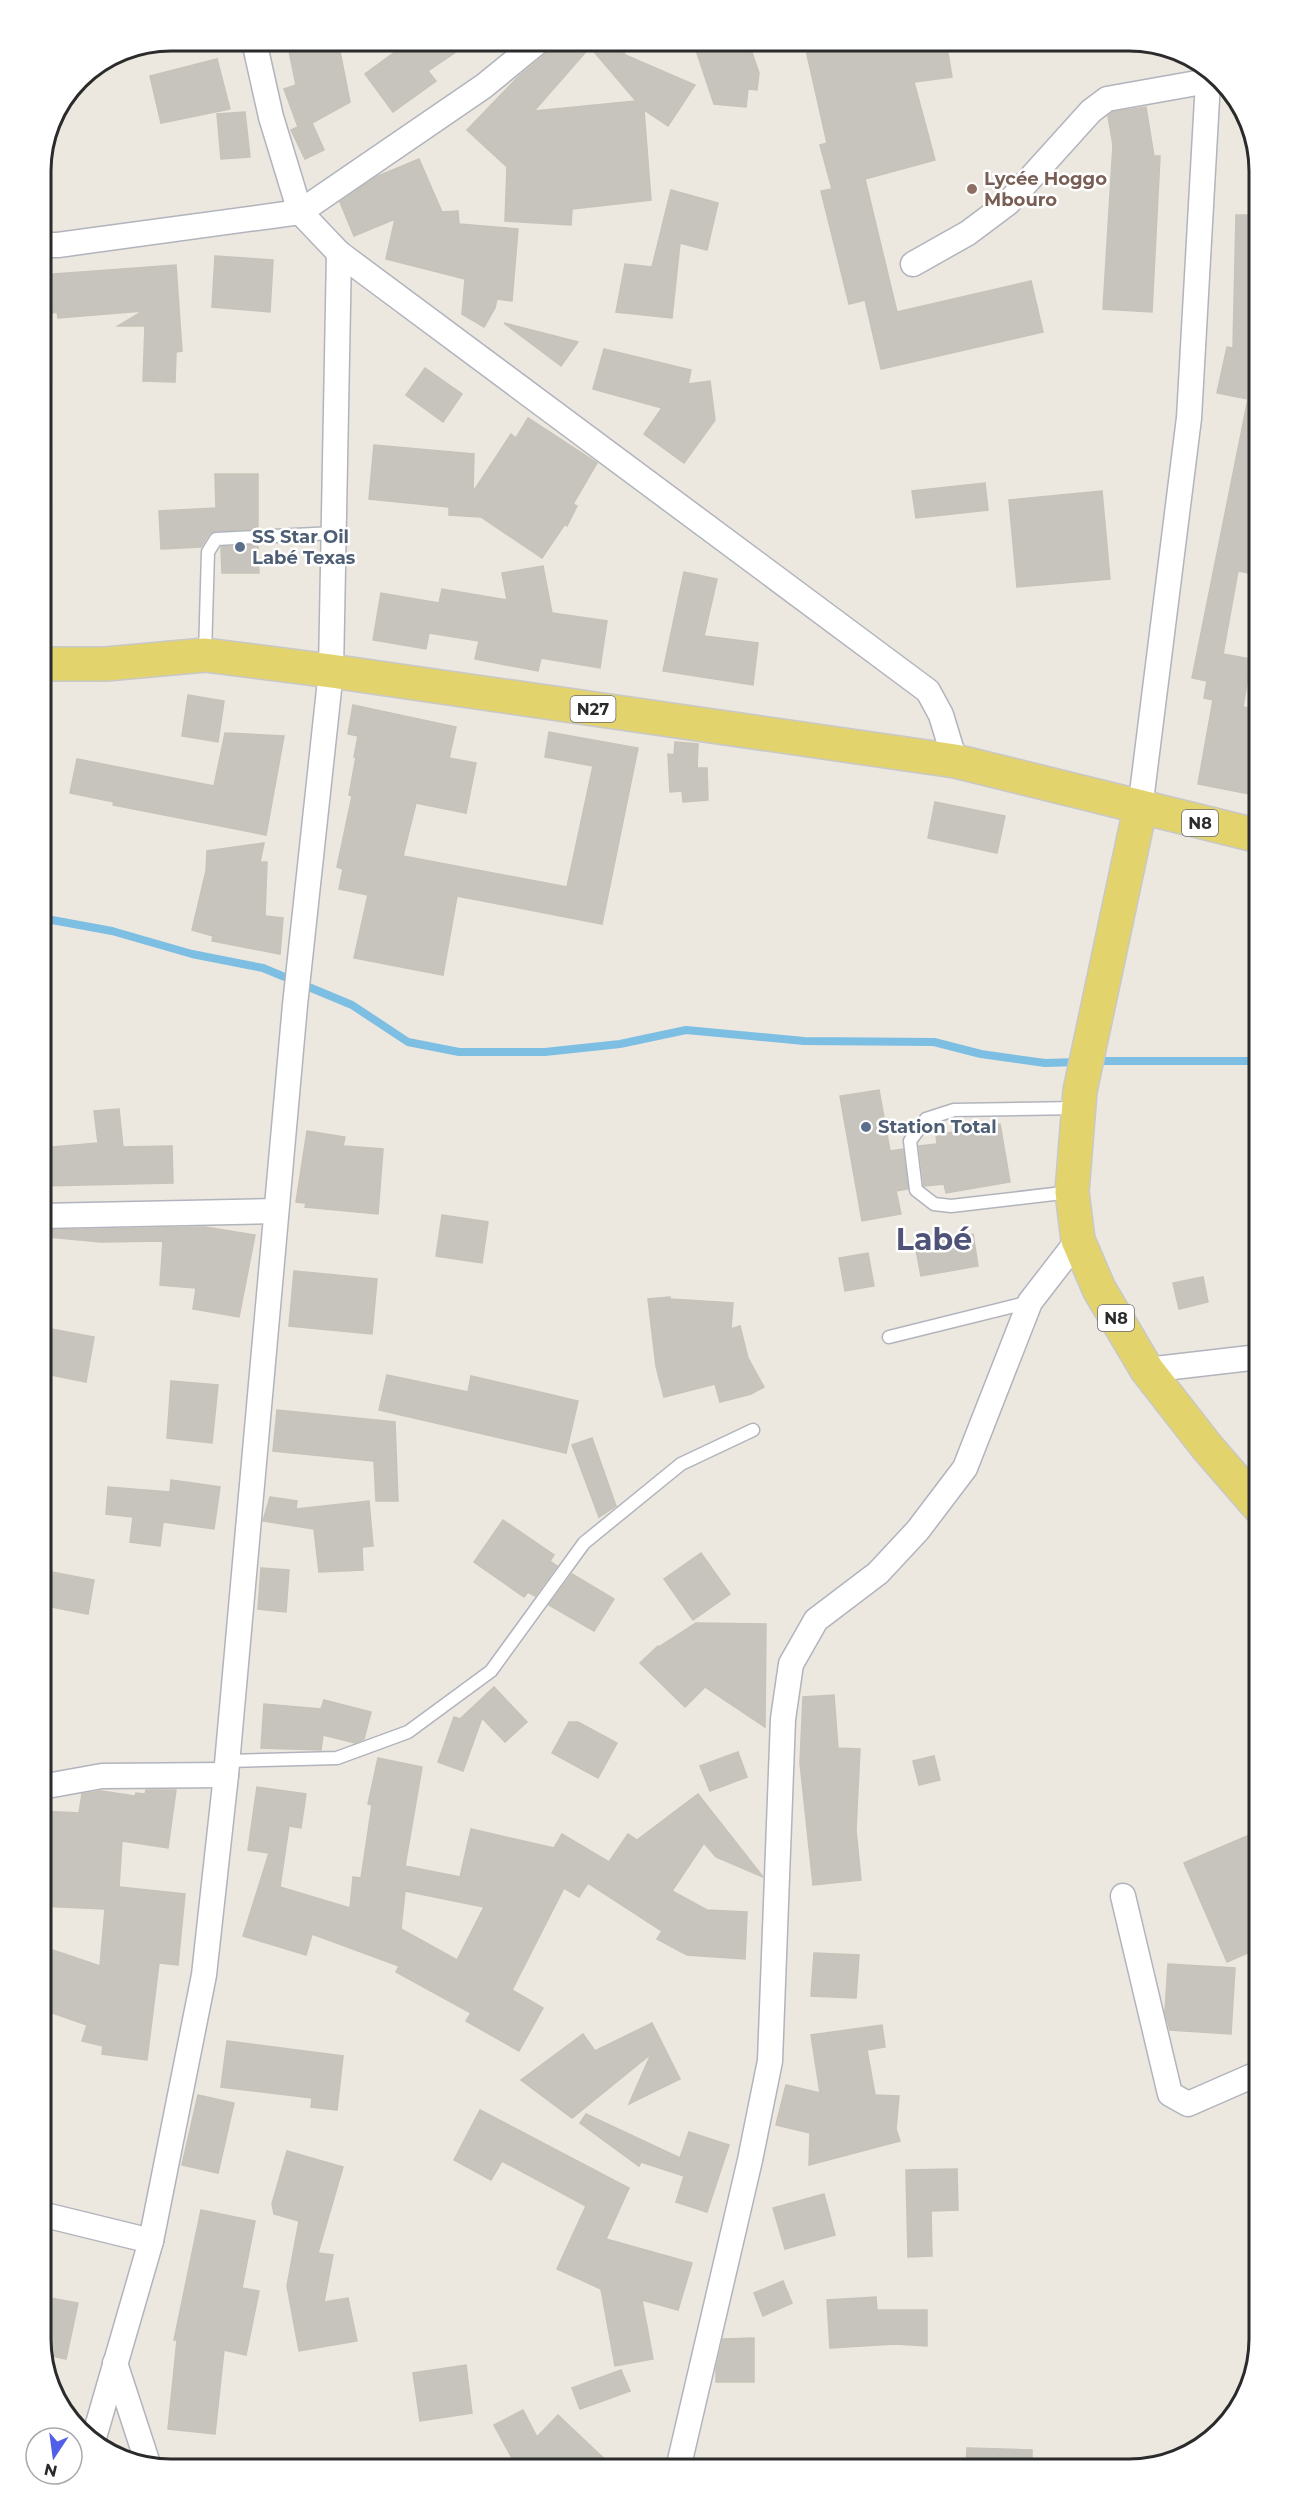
<svg xmlns="http://www.w3.org/2000/svg" width="1300" height="2510" font-family="Montserrat,sans-serif">
<style>
.lines{fill:none;stroke-linecap:round;stroke-linejoin:round}
.stream{stroke:#7dbee3;stroke-width:8}
.building{fill:#c7c4be;stroke:#c7c3b9;stroke-width:1.5;fill-rule:evenodd}
.lane-casing{stroke:#b2b4bd;stroke-width:15}
.street-casing{stroke:#b2b4bd;stroke-width:27}
.primary-casing{stroke:#c8c8c8;stroke-width:36}
.lane{stroke:#fff;stroke-width:12}
.street{stroke:#fff;stroke-width:24}
.primary{stroke:#e3d36d;stroke-width:33}
.education-dot{fill:#8d6e63;stroke:#fff;stroke-width:2}
.service-dot{fill:#5c6f8a;stroke:#fff;stroke-width:2}
.labels{text-anchor:middle;dominant-baseline:central;stroke-width:5;stroke-linejoin:round;paint-order:stroke}
.shield{fill:#fff;stroke:#6b6b6b;stroke-width:1.5}
.shield-label{font-size:16px;font-weight:bold;fill:#2b2b2b}
.education-label{font-size:18px;font-weight:bold;fill:#785e54;stroke:#fff;text-anchor:start}
.service-label{font-size:18px;font-weight:bold;fill:#4e5e75;stroke:#fff;text-anchor:start}
.town-label{font-size:30px;font-weight:bold;fill:#505378;stroke:#fff}
.rim{fill:none;stroke:#2b2b2b;stroke-width:3}
</style>
<rect width="100%" height="100%" fill="#ece7df"/>
<g class="lines">
<g class="stream">
<polyline points="41,918 112,931 192,954 263,968 352,1005 408,1042 459,1052 545,1052 620,1044 686,1030 804,1041 934,1042 981,1054 1045,1063 1079,1062"/>
<polyline points="1092,1061 1259,1061"/>
</g>
</g>
<g class="building">
<polygon points="287,41 338,41 350,102 312,123 324,150 305,159 291,130 298,127 284,89 296,85"/>
<polygon points="410,41 472,41 428,71 436,81 393,112 365,74"/>
<path d="M553 41H639L623 54 695 85 668 126 644 110 651 200 572 209 571 225 505 221 507 167 467 130 518 77 548 52ZM590 47 636 101 534 111Z"/>
<polygon points="693,41 748,41 759,73 757,90 748,89 746,107 714,104"/>
<polygon points="804,41 946,41 952,77 914,82 935,160 865,179 897,312 1031,281 1043,332 881,369 865,300 849,304 821,191 832,189 820,145 827,143"/>
<polygon points="217,59 230,109 161,123 150,76"/>
<polygon points="1146,107 1154,156 1160,156 1152,312 1103,309 1113,145 1108,116 1113,112"/>
<polygon points="245,112 250,157 221,159 217,114"/>
<polygon points="419,159 442,212 458,211 459,224 518,229 512,301 497,299 495,308 484,327 462,314 465,279 386,259 395,219 354,236 340,202 376,177"/>
<polygon points="671,190 718,203 707,250 680,243 672,318 616,312 625,264 652,267"/>
<polygon points="1236,215 1260,215 1260,575 1238,571 1223,654 1251,659 1243,707 1260,710 1260,796 1198,784 1213,700 1204,698 1207,681 1192,678 1248,399 1217,393 1227,347 1233,348"/>
<polygon points="215,256 273,260 270,312 212,307"/>
<polygon points="176,265 182,351 176,352 175,382 143,381 145,326 118,326 143,311 58,318 57,312 41,315 41,275"/>
<polygon points="504,323 578,342 561,366"/>
<polygon points="604,349 691,370 688,384 710,381 715,420 684,463 644,434 662,408 593,389"/>
<polygon points="425,368 462,394 443,422 406,395"/>
<polygon points="528,418 597,463 573,504 577,506 567,526 565,524 542,558 481,517 449,515 449,507 369,499 374,445 474,454 473,492 511,434 516,438"/>
<polygon points="215,474 258,474 258,529 215,531 209,534 201,547 161,549 159,511 216,508"/>
<polygon points="985,483 988,510 916,518 912,491"/>
<polygon points="1102,491 1110,579 1017,587 1009,500"/>
<polygon points="258,545 259,573 222,573 221,547"/>
<polygon points="543,566 552,613 607,621 600,668 541,658 538,671 475,659 479,641 429,633 426,649 373,640 381,593 439,603 442,589 507,600 502,573"/>
<polygon points="684,572 717,579 704,636 758,643 753,685 663,671"/>
<polygon points="188,695 224,701 218,742 182,736"/>
<polygon points="353,705 456,727 449,758 476,763 466,813 416,803 403,856 567,887 593,766 545,757 549,732 638,748 602,924 457,896 443,975 354,958 368,895 339,889 343,869 337,867 352,796 349,795 356,757 354,757 358,736 348,734"/>
<polygon points="225,733 284,736 266,835 113,805 114,802 70,793 77,759 214,786"/>
<polygon points="675,742 698,744 697,768 707,768 708,800 683,802 682,791 670,792 668,754 674,755"/>
<polygon points="935,802 1005,816 997,853 928,838"/>
<polygon points="264,843 260,862 267,862 265,916 283,918 280,954 212,941 213,936 192,930 206,871 207,851"/>
<polygon points="879,1090 890,1151 903,1149 908,1189 896,1191 901,1214 862,1221 840,1096"/>
<polygon points="119,1109 123,1147 172,1146 173,1183 41,1186 41,1148 98,1143 94,1111"/>
<polygon points="1000,1124 1010,1182 946,1193 944,1184 924,1186 919,1146 937,1144 936,1135"/>
<polygon points="307,1131 345,1137 343,1146 383,1149 378,1214 305,1207 306,1203 296,1202"/>
<polygon points="442,1215 488,1222 482,1263 436,1256"/>
<polygon points="205,1227 255,1235 239,1317 193,1309 196,1288 160,1285 163,1241 101,1242 49,1237 50,1230"/>
<polygon points="973,1234 978,1266 921,1276 915,1244"/>
<polygon points="868,1253 874,1286 845,1291 839,1258"/>
<polygon points="294,1271 377,1279 372,1334 289,1326"/>
<polygon points="1203,1277 1208,1302 1179,1309 1173,1283"/>
<polygon points="670,1297 670,1299 733,1303 731,1329 740,1326 748,1358 764,1387 751,1394 720,1402 715,1384 664,1397 656,1366 648,1299"/>
<polygon points="41,1327 94,1337 86,1382 41,1373"/>
<polygon points="387,1375 468,1392 471,1376 578,1401 566,1453 379,1410"/>
<polygon points="171,1381 218,1385 212,1443 167,1438"/>
<polygon points="277,1410 395,1422 398,1501 376,1501 374,1461 273,1451"/>
<polygon points="592,1438 616,1506 599,1517 572,1445"/>
<polygon points="171,1480 220,1487 214,1529 163,1522 160,1546 130,1542 133,1517 106,1514 108,1487 170,1492"/>
<polygon points="270,1497 297,1501 296,1509 369,1501 373,1546 362,1547 363,1570 319,1572 314,1529 263,1521"/>
<polygon points="503,1520 554,1555 550,1561 557,1566 535,1596 528,1592 524,1597 474,1562"/>
<polygon points="701,1553 730,1594 693,1620 664,1579"/>
<polygon points="261,1568 289,1570 286,1612 258,1609"/>
<polygon points="41,1570 94,1580 88,1614 41,1605"/>
<polygon points="572,1574 614,1599 594,1631 549,1605"/>
<polygon points="696,1623 766,1624 765,1727 705,1687 685,1707 640,1663 658,1646 659,1647"/>
<polygon points="494,1687 527,1722 505,1742 482,1718 463,1771 438,1762 454,1717 460,1719"/>
<polygon points="834,1695 838,1748 860,1749 856,1830 861,1880 813,1885 800,1763 803,1697"/>
<polygon points="324,1700 371,1712 364,1739 355,1743 323,1735 321,1750 261,1748 264,1704 321,1709"/>
<polygon points="569,1722 578,1722 617,1743 598,1778 552,1753"/>
<polygon points="738,1752 747,1777 710,1791 700,1766"/>
<polygon points="934,1756 940,1780 919,1785 913,1761"/>
<path d="M378 1758 422 1767 405 1866 460 1877 471 1829 554 1848 562 1834 609 1862 628 1834 637 1840 698 1794 763 1877 716 1857 704 1843 672 1891 707 1910 747 1912 745 1959 687 1955 657 1939 662 1931 588 1883 579 1897 564 1888 512 1990 543 2008 519 2051 466 2021 471 2013 396 1972 399 1966 312 1934 306 1955 243 1936 269 1853 248 1850 257 1787 306 1794 301 1828 289 1826 280 1887 350 1908 353 1877 361 1878 372 1805 368 1804ZM405 1891 484 1907 457 1960 401 1929Z"/>
<polygon points="146,1790 176,1790 168,1848 122,1841 119,1887 185,1894 178,1965 159,1963 147,2060 102,2054 103,2046 82,2041 87,2025 41,2009 41,1946 100,1966 105,1909 41,1906 41,1811 79,1813 82,1794 101,1791 135,1796 136,1793 145,1794"/>
<polygon points="1259,1831 1259,1948 1227,1962 1184,1863"/>
<polygon points="814,1953 859,1955 856,1998 811,1996"/>
<polygon points="1168,1964 1235,1968 1231,2034 1170,2030 1165,2012"/>
<polygon points="652,2023 680,2079 629,2104 651,2054 572,2118 521,2080 583,2034 595,2051"/>
<polygon points="882,2025 885,2047 867,2050 875,2095 899,2096 896,2129 900,2141 809,2165 810,2133 776,2125 786,2085 820,2093 811,2035"/>
<polygon points="227,2041 343,2056 337,2110 311,2107 312,2098 221,2087"/>
<polygon points="198,2095 234,2103 218,2173 182,2165"/>
<polygon points="480,2110 629,2188 606,2239 692,2263 678,2310 642,2300 653,2359 615,2366 601,2289 557,2269 586,2206 502,2161 491,2180 454,2160"/>
<polygon points="586,2114 680,2158 689,2132 729,2145 707,2212 676,2202 684,2176 641,2162 639,2166 580,2123"/>
<polygon points="287,2151 343,2167 318,2253 333,2255 324,2302 348,2298 357,2341 299,2351 287,2286 299,2221 274,2214 272,2204"/>
<polygon points="957,2169 958,2210 931,2211 932,2256 908,2257 906,2170"/>
<polygon points="824,2194 835,2235 785,2249 773,2208"/>
<polygon points="201,2210 255,2221 242,2288 259,2291 246,2355 224,2350 215,2434 168,2429 177,2340 174,2340"/>
<polygon points="783,2281 792,2303 763,2316 754,2293"/>
<polygon points="40,2296 78,2303 66,2359 43,2354 40,2339"/>
<polygon points="876,2297 877,2310 927,2310 927,2346 895,2344 830,2348 827,2300"/>
<polygon points="754,2338 754,2382 716,2382 716,2369 723,2339"/>
<polygon points="466,2365 472,2413 420,2421 413,2373"/>
<polygon points="621,2370 630,2391 580,2409 572,2388"/>
<polygon points="523,2410 537,2437 558,2415 615,2469 523,2469 512,2458 494,2425"/>
<polygon points="967,2448 1032,2450 1032,2469 966,2469"/>
</g>
<g class="lines">
<defs>
<g id="lane">
<polyline points="205,654 208,552 216,539 334,533"/>
<polyline points="1071,1192 951,1206 934,1204 916,1190 910,1141 926,1119 954,1110 1078,1108"/>
<polyline points="889,1337 1030,1302"/>
<polyline points="227,1761 337,1758 408,1732 491,1671 584,1543 681,1464 753,1430"/>
</g>
<g id="street">
<polyline points="254,41 271,117 300,212 339,253 928,691 941,715 955,761"/>
<polyline points="41,245 58,245 300,212 484,86 539,41"/>
<polyline points="913,264 968,233 1008,203 1091,111 1107,99 1208,81"/>
<polyline points="1140,809 1189,418 1208,81 1206,67"/>
<polyline points="41,1216 276,1211"/>
<polyline points="1147,1370 1259,1357"/>
<polyline points="41,1787 102,1776 226,1775"/>
<polyline points="1123,1896 1170,2094 1188,2104 1259,2073"/>
<polyline points="41,2214 151,2241"/>
<polyline points="115,2363 148,2464"/>
<polyline points="93,2441 151,2241 204,1975 226,1775 295,1005 331,671 339,253"/>
<polyline points="678,2469 750,2160 770,2061 783,1719 791,1664 816,1620 878,1573 918,1530 965,1468 1030,1302 1078,1240"/>
</g>
<g id="primary">
<polyline points="41,664 106,664 205,655 331,671 955,761 1259,836"/>
<polyline points="1140,809 1080,1091 1072,1192 1078,1240 1099,1289 1147,1370 1207,1447 1259,1507"/>
</g>
</defs>
<use href="#lane" class="lane-casing"/>
<use href="#street" class="street-casing"/>
<use href="#primary" class="primary-casing"/>
<use href="#lane" class="lane"/>
<use href="#street" class="street"/>
<use href="#primary" class="primary"/>
</g>
<circle class="education-dot" cx="972" cy="189" r="6"/>
<g class="service-dot">
<circle cx="240" cy="547" r="6"/>
<circle cx="866" cy="1127" r="6"/>
</g>
<g class="labels">
<g class="shield">
<rect x="570.5" y="696" width="45" height="26" rx="4.5"/>
<rect x="1182" y="810" width="36" height="26" rx="4.5"/>
<rect x="1098" y="1305" width="36" height="26" rx="4.5"/>
</g>
<g class="shield-label">
<text x="593" y="709">N27</text>
<text x="1200" y="823">N8</text>
<text x="1116" y="1318">N8</text>
</g>
<g class="education-label">
<text x="984" y="179">Lycée Hoggo<tspan x="984" dy="21">Mbouro</tspan></text>
</g>
<g class="service-label">
<text x="252" y="537">SS Star Oil<tspan x="252" dy="21">Labé Texas</tspan></text>
<text x="878" y="1127">Station Total</text>
</g>
<g class="town-label">
<text x="934" y="1239">Labé</text>
</g>
</g>
<path d="M0 0H1300V2510H0ZM171 51H1129A120 120 0 0 1 1249 171V2339A120 120 0 0 1 1129 2459H171A120 120 0 0 1 51 2339V171A120 120 0 0 1 171 51Z" fill="#fff" fill-rule="evenodd"/>
<path class="rim" d="M171 51H1129A120 120 0 0 1 1249 171V2339A120 120 0 0 1 1129 2459H171A120 120 0 0 1 51 2339V171A120 120 0 0 1 171 51Z"/>
<g transform="translate(54 2456) rotate(193)"><circle r="28" fill="#ffffff" stroke="#aaaaaa" stroke-width="1.5"/>
<path d="M0-4.5L10 22L0 15L-10 22Z" fill="#505ee8"/>
<text y="-9" font-size="16" font-weight="bold" text-anchor="middle" fill="#2b2b2b">N</text>
</g>
</svg>
